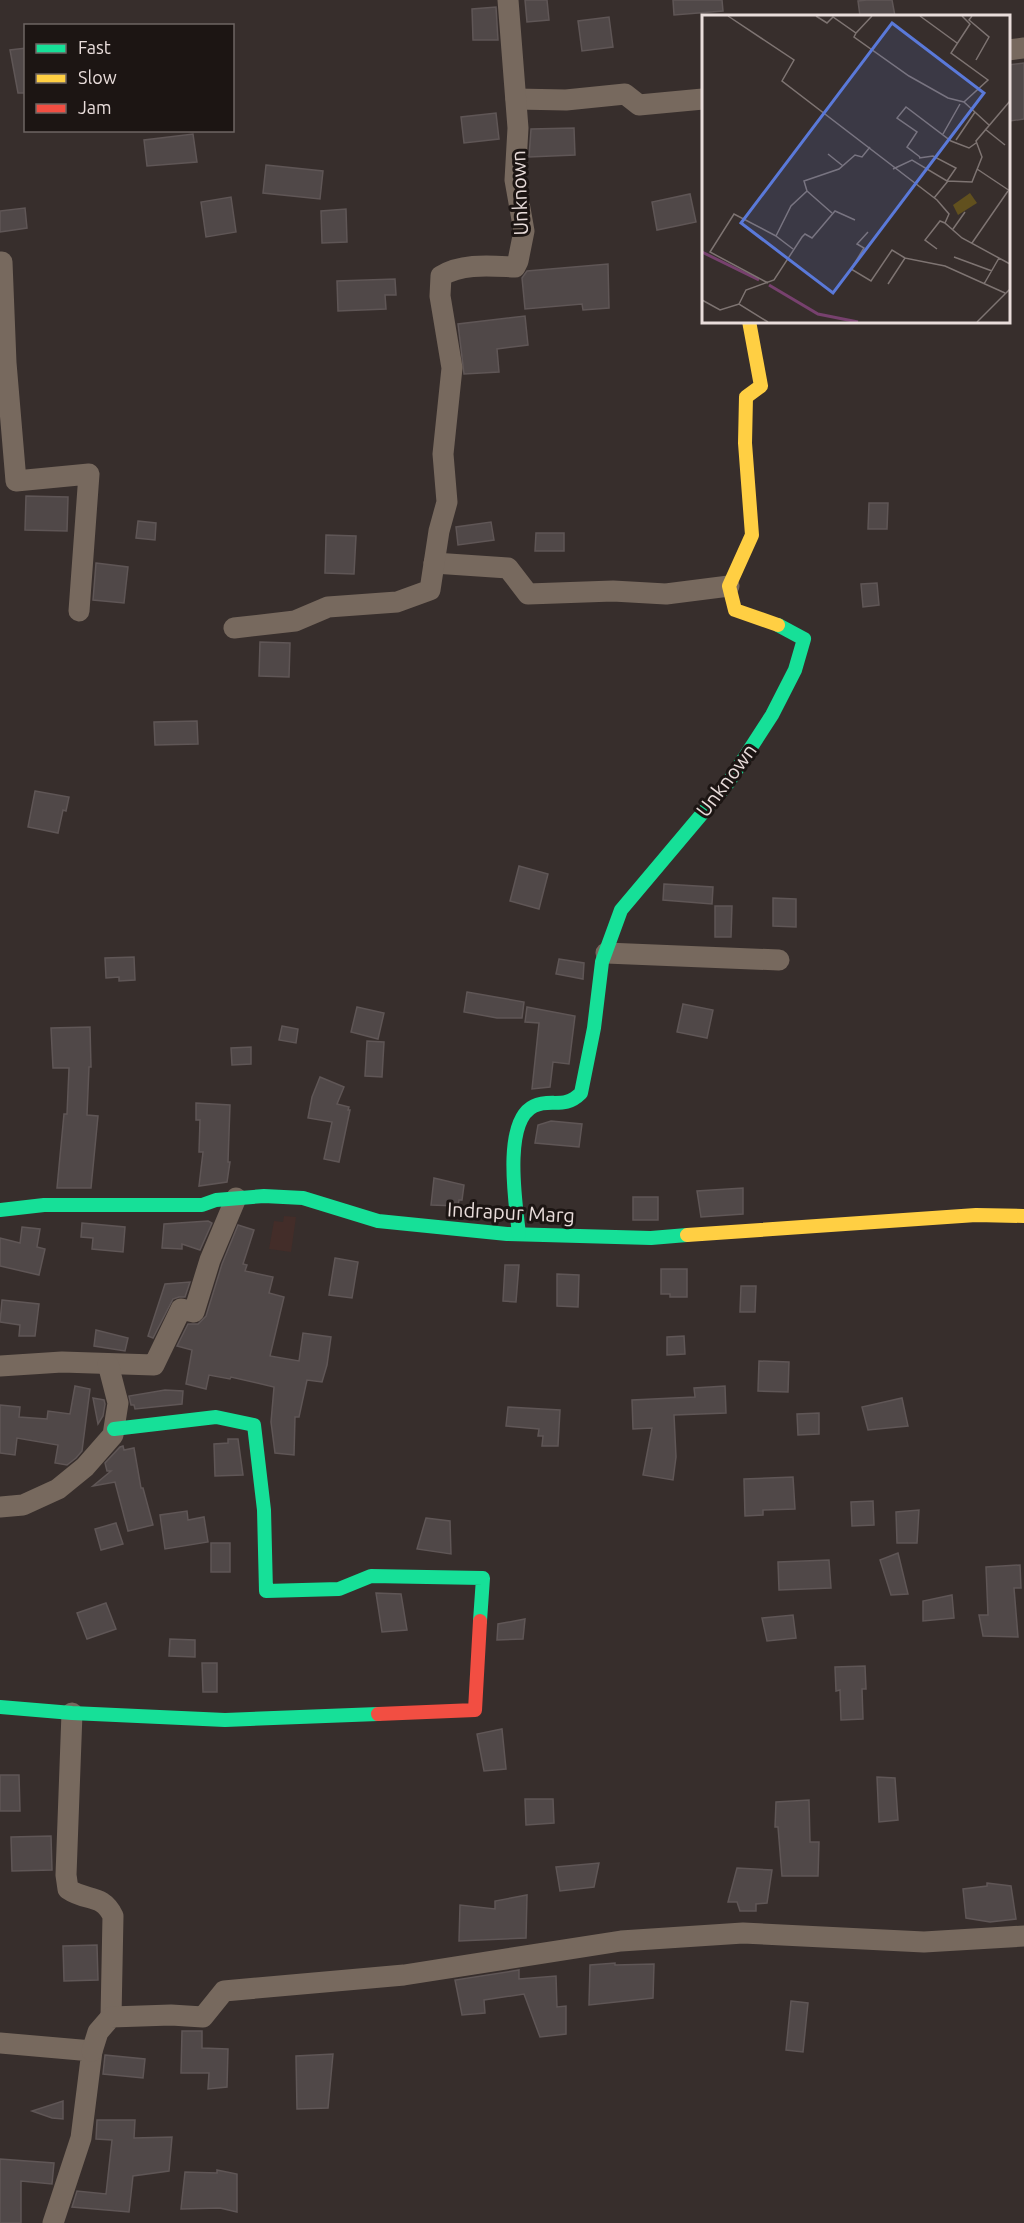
<svg xmlns="http://www.w3.org/2000/svg" width="1024" height="2223" font-family="Ubuntu,sans-serif">
<style>
.built{fill:#432d29}
.building{fill:#504848;stroke:#5f5656;stroke-width:1.5}
.lines{fill:none;stroke-linecap:round;stroke-linejoin:round}
.street{stroke:#77695e;stroke-width:21}
.fast{stroke:#16e098;stroke-width:14}
.slow{stroke:#ffcf43;stroke-width:14}
.jam{stroke:#f24e42;stroke-width:14}
.labels{text-anchor:middle;dominant-baseline:central;stroke-width:6;stroke-linejoin:round;paint-order:stroke}
.street-label{font-size:20px;fill:#e9dddb;stroke:#1c1513}
.inset-river{fill:none;stroke:#77416e;stroke-width:3}
.inset-road{fill:none;stroke:#7e7472;stroke-width:1.5}
.view{fill:#5a79d9;fill-opacity:0.15;stroke:#5a79d9;stroke-width:3}
.inset-edge{fill:none;stroke:#e9dddb;stroke-width:3}
</style>
<rect width="100%" height="100%" fill="#372e2c"/>
<polygon class="built" points="284,1216 296,1217 291,1252 269,1249 274,1221 283,1222"/>
<g class="building">
<polygon points="525,0 547,0 549,20 527,22"/>
<polygon points="673,0 722,0 723,11 674,15"/>
<polygon points="867,0 892,0 895,16 860,16 858,1"/>
<polygon points="496,7 498,40 473,40 472,9"/>
<polygon points="609,17 613,47 582,51 578,21"/>
<polygon points="26,48 26,93 18,93 10,50"/>
<polygon points="1024,63 1024,119 1010,121 1008,65"/>
<polygon points="496,113 499,139 464,143 461,117"/>
<polygon points="574,128 575,155 529,157 531,129"/>
<polygon points="193,134 197,162 147,166 144,140"/>
<polygon points="266,165 323,171 320,199 263,193"/>
<polygon points="690,194 696,222 657,230 652,202"/>
<polygon points="231,197 236,232 206,237 201,202"/>
<polygon points="25,208 27,228 0,232 0,211"/>
<polygon points="346,209 347,242 322,243 321,211"/>
<polygon points="608,264 609,308 583,310 582,304 525,309 522,278 527,271"/>
<polygon points="395,279 396,295 385,295 386,309 338,311 337,281"/>
<polygon points="525,316 528,345 497,349 499,372 464,374 458,324"/>
<polygon points="26,496 68,497 67,531 25,530"/>
<polygon points="869,503 888,503 887,529 868,529"/>
<polygon points="138,521 156,523 155,540 136,538"/>
<polygon points="491,522 494,540 458,545 456,527"/>
<polygon points="536,533 564,533 564,551 535,551"/>
<polygon points="326,535 356,536 354,574 325,573"/>
<polygon points="96,563 128,567 124,603 93,600"/>
<polygon points="877,583 879,605 863,607 861,584"/>
<polygon points="260,642 290,643 289,677 259,676"/>
<polygon points="197,721 198,744 155,745 154,722"/>
<polygon points="35,791 69,797 66,811 63,810 58,833 28,827"/>
<polygon points="519,866 548,874 539,909 510,901"/>
<polygon points="664,884 713,887 712,904 663,900"/>
<polygon points="773,898 796,899 796,927 773,926"/>
<polygon points="715,906 732,906 731,937 715,937"/>
<polygon points="134,957 135,980 119,981 119,977 106,978 105,958"/>
<polygon points="559,959 584,963 583,979 556,974"/>
<polygon points="467,992 524,1002 522,1018 497,1018 464,1012"/>
<polygon points="683,1004 713,1010 707,1038 677,1032"/>
<polygon points="357,1007 384,1013 378,1039 351,1032"/>
<polygon points="527,1007 575,1016 569,1064 553,1062 550,1087 532,1089 539,1023 525,1022"/>
<polygon points="282,1026 298,1029 296,1043 279,1040"/>
<polygon points="90,1027 91,1067 89,1067 87,1115 98,1116 91,1188 57,1188 64,1114 67,1114 69,1068 53,1068 51,1028"/>
<polygon points="367,1041 384,1042 382,1077 365,1076"/>
<polygon points="251,1047 251,1064 232,1065 231,1048"/>
<polygon points="320,1077 344,1087 337,1104 349,1107 348,1110 350,1110 339,1162 324,1159 332,1122 308,1118 312,1097"/>
<polygon points="196,1103 230,1105 228,1162 230,1162 227,1182 199,1186 203,1152 199,1152 200,1120 196,1120"/>
<polygon points="551,1121 582,1124 579,1147 535,1143 538,1125"/>
<polygon points="434,1178 464,1185 462,1200 459,1200 458,1206 431,1205"/>
<polygon points="743,1188 743,1214 701,1217 697,1191"/>
<rect x="633" y="1197" width="25" height="23"/>
<polygon points="208,1221 212,1223 200,1250 182,1244 182,1249 162,1248 164,1224"/>
<polygon points="82,1223 125,1227 123,1252 92,1249 93,1238 81,1237"/>
<polygon points="238,1225 254,1230 243,1264 247,1265 245,1271 273,1277 269,1293 284,1297 270,1356 299,1361 303,1333 331,1337 327,1365 322,1382 307,1380 299,1417 295,1417 294,1455 275,1453 271,1422 274,1387 231,1377 230,1379 209,1375 206,1389 186,1384 192,1350 177,1346 188,1324 198,1324 206,1316 222,1264"/>
<polygon points="22,1227 40,1229 37,1247 45,1249 39,1275 0,1266 0,1238 20,1243"/>
<polygon points="335,1258 358,1262 352,1298 329,1295"/>
<polygon points="505,1265 519,1265 516,1302 503,1301"/>
<polygon points="661,1269 687,1269 687,1297 670,1297 670,1294 661,1294"/>
<polygon points="557,1274 579,1275 578,1307 557,1306"/>
<polygon points="190,1282 185,1297 179,1297 173,1299 153,1338 148,1336 165,1284"/>
<polygon points="741,1286 756,1286 755,1312 740,1312"/>
<polygon points="2,1300 39,1304 35,1336 19,1336 20,1325 0,1322"/>
<polygon points="96,1330 128,1338 125,1351 94,1346"/>
<polygon points="684,1336 685,1354 667,1355 667,1337"/>
<polygon points="759,1361 789,1362 788,1392 758,1391"/>
<polygon points="75,1386 90,1389 82,1451 76,1458 67,1465 55,1463 58,1445 17,1438 15,1455 0,1453 0,1405 20,1407 19,1417 47,1419 48,1411 70,1414"/>
<polygon points="725,1386 726,1413 674,1415 676,1457 673,1480 643,1475 652,1428 633,1429 632,1400 695,1397 694,1388"/>
<polygon points="165,1390 183,1391 182,1404 135,1409 134,1405 131,1405 129,1396"/>
<polygon points="93,1398 104,1400 105,1404 103,1416 98,1424"/>
<polygon points="902,1398 908,1426 868,1430 862,1407"/>
<polygon points="508,1407 560,1410 558,1446 542,1446 543,1436 538,1436 539,1429 506,1426"/>
<polygon points="819,1413 819,1434 798,1435 797,1414"/>
<polygon points="228,1439 238,1439 243,1475 215,1476 214,1444 228,1443"/>
<polygon points="123,1446 124,1450 134,1448 141,1488 143,1488 153,1525 128,1531 115,1482 93,1486 111,1471 107,1471 105,1463 120,1447"/>
<polygon points="793,1477 795,1509 763,1510 763,1515 745,1516 744,1479"/>
<polygon points="873,1501 874,1525 852,1526 851,1502"/>
<polygon points="919,1510 917,1543 897,1543 896,1512"/>
<polygon points="187,1511 188,1520 204,1517 208,1542 165,1549 160,1515"/>
<polygon points="426,1518 450,1521 451,1554 417,1549"/>
<polygon points="116,1523 123,1544 101,1550 95,1529"/>
<rect x="211" y="1543" width="19" height="29"/>
<polygon points="898,1553 908,1594 891,1595 880,1560"/>
<polygon points="829,1560 831,1588 779,1590 778,1562"/>
<polygon points="1020,1565 1021,1588 1014,1588 1018,1637 983,1636 979,1615 988,1615 986,1567"/>
<polygon points="376,1593 401,1594 407,1630 382,1632"/>
<polygon points="952,1595 954,1618 923,1621 923,1601"/>
<polygon points="106,1603 116,1629 87,1639 77,1613"/>
<polygon points="793,1615 796,1638 767,1641 762,1618"/>
<polygon points="525,1619 523,1639 497,1640 498,1624"/>
<polygon points="170,1639 195,1640 195,1657 169,1656"/>
<polygon points="202,1663 217,1663 217,1692 203,1692"/>
<polygon points="865,1666 866,1689 862,1689 863,1719 841,1720 840,1690 836,1691 835,1667"/>
<polygon points="502,1729 506,1769 484,1771 477,1734"/>
<polygon points="0,1775 19,1775 20,1811 0,1811"/>
<polygon points="877,1777 895,1778 898,1820 879,1822"/>
<polygon points="525,1799 553,1799 554,1823 526,1825"/>
<polygon points="809,1800 810,1842 819,1842 818,1876 782,1876 778,1827 775,1827 776,1802"/>
<polygon points="51,1836 52,1870 12,1871 11,1837"/>
<polygon points="599,1863 594,1887 560,1891 556,1867"/>
<polygon points="737,1868 772,1870 767,1903 756,1904 756,1911 740,1911 737,1902 728,1902"/>
<polygon points="987,1883 1011,1886 1016,1919 990,1922 966,1918 963,1889 987,1886"/>
<polygon points="527,1895 526,1938 459,1941 460,1905 495,1909 495,1901"/>
<polygon points="97,1945 98,1980 64,1981 63,1946"/>
<polygon points="615,1963 615,1965 654,1964 653,1998 589,2005 590,1965"/>
<polygon points="519,1970 519,1979 556,1976 557,2007 566,2006 566,2034 540,2037 524,1994 484,2000 485,2013 462,2015 455,1980"/>
<polygon points="791,2001 808,2003 803,2052 786,2050"/>
<polygon points="182,2031 202,2031 202,2048 228,2049 227,2087 208,2089 209,2073 181,2073"/>
<polygon points="333,2054 328,2108 297,2109 296,2056"/>
<polygon points="105,2055 145,2059 143,2078 103,2074"/>
<polygon points="63,2101 63,2119 52,2118 32,2111"/>
<polygon points="97,2120 135,2120 134,2138 172,2137 169,2171 133,2176 129,2212 72,2207 77,2191 106,2194 112,2140 96,2139"/>
<polygon points="0,2159 54,2163 52,2184 21,2181 21,2223 0,2223"/>
<polygon points="217,2170 237,2174 237,2212 220,2208 181,2209 185,2172 217,2173"/>
</g>
<g class="lines">
<g class="street">
<polyline points="1008,50 1024,48"/>
<polyline points="516,99 566,100 625,94 639,105 703,99"/>
<polyline points="0,262 2,262 6,363 16,481 89,474 79,611"/>
<polyline points="434,563 508,568 528,594 613,591 666,594 729,586"/>
<path d="M234 628 295 621 328 607 397 602 430 590 439 531 447 502 443 454 452 368 440 296 441 276C463 263 490 266 515 267L518 261 524 231 515 180 518 128 508 0"/>
<polyline points="606,953 779,960"/>
<polyline points="0,1366 62,1362 154,1365 181,1309 194,1312 210,1260 236,1198"/>
<polyline points="0,1507 23,1505 58,1489 85,1467 113,1435 118,1403 108,1364"/>
<path d="M72 1713 66 1875 68 1889C87 1902 102 1893 113 1916L111 2017"/>
<polyline points="0,2043 92,2051 81,2138 53,2223"/>
<polyline points="92,2051 98,2032 111,2017 171,2015 203,2017 224,1991 404,1975 621,1941 743,1933 924,1942 1024,1936"/>
</g>
<g class="fast">
<polyline points="0,1210 44,1205 202,1205 216,1200 264,1196 303,1198 378,1221 507,1234 651,1238 687,1235"/>
<path d="M519 1234C516 1206 502 1121 534 1106 551 1098 564 1110 581 1093L594 1028 602 962 621 910 728 783 772 715 795 670 804 639 778 625"/>
<polyline points="114,1429 216,1417 254,1425 264,1510 266,1591 339,1589 371,1576 483,1578 480,1621"/>
<polyline points="0,1707 72,1713 225,1720 378,1714"/>
</g>
<g class="slow">
<polyline points="749,321 761,386 746,397 745,443 752,535 729,586 735,610 778,625"/>
<polyline points="687,1235 976,1215 1024,1216"/>
</g>
<polyline class="jam" points="378,1714 475,1710 480,1621"/>
</g>
<g class="labels">
<g class="street-label">
<text transform="translate(519 193) rotate(-92)">Unknown</text>
<text transform="translate(726 780) rotate(-53)">Unknown</text>
<text transform="translate(511 1212) rotate(3)">Indrapur Marg</text>
</g>
</g>
<g transform="translate(702 15)">
<rect width="308" height="308" fill="#372e2c"/>
<path d="M268 178 275 188 256 200 251 190Z" fill="#61501e"/>
<path class="inset-river" d="M0 237 57 265M67 270 116 299 156 307"/>
<path class="inset-road" d="M26 1 92 45 80 66 235 185 247 199 243 208 260 223 308 249M114 1 125 8 131 2 154 18 170 1M218 1 255 28M260 1 268 9 249 38 286 65 262 87 287 110M270 1 267 5 287 22 274 45M154 18 152 22 207 61 246 83 262 87M283 114 303 130M241 119 258 89M254 125 273 97M126 139 141 151M218 142 205 132 215 117 195 103 204 92 249 126 267 133 274 128M217 143 231 141 254 153 245 166M191 154 210 145 245 166 270 167 280 142 274 126 308 86M275 154 308 176M105 176 130 198M232 183 246 166M251 214 263 197M166 217 155 229 162 233 149 254 169 266 190 235 203 243M270 228 306 176M91 234 74 221 89 191 105 176 102 166 137 154 153 140 160 142 168 132M235 234 223 225 238 206 243 208M252 242 290 256M66 268 8 237 32 199 74 221M186 269 203 243 243 251 303 278M282 269 297 243M0 285 18 295 37 289 66 307M37 289 44 275 72 265 100 222 103 219 110 223 133 196 153 205M275 307 308 274"/>
<path class="view" d="M190 8 282 78 131 278 39 208Z"/>
<rect width="308" height="308" class="inset-edge"/>
</g>
<rect x="24" y="24" width="210" height="108" fill="#1c1513" stroke="#6e6563" stroke-width="1.5"/>
<rect x="36" y="44" width="30" height="9" fill="#16e098" stroke="#6e6563" stroke-width="1.5"/>
<text x="78" y="54" font-size="18" fill="#e9dddb">Fast</text>
<rect x="36" y="74" width="30" height="9" fill="#ffcf43" stroke="#6e6563" stroke-width="1.5"/>
<text x="78" y="84" font-size="18" fill="#e9dddb">Slow</text>
<rect x="36" y="104" width="30" height="9" fill="#f24e42" stroke="#6e6563" stroke-width="1.5"/>
<text x="78" y="114" font-size="18" fill="#e9dddb">Jam</text>
</svg>
